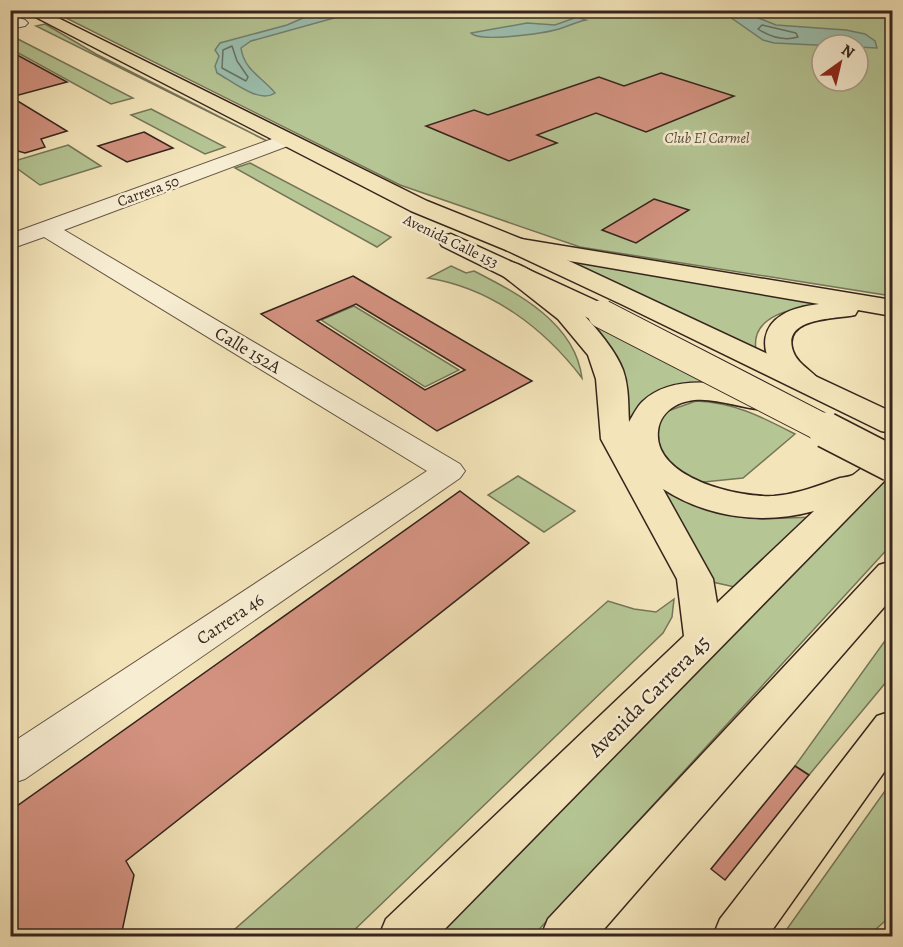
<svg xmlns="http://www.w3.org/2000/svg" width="903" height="947" font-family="Alegreya,serif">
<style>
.green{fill:#b5c594;stroke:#767558;stroke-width:1.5;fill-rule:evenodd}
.water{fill:#9bbfae;stroke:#738174;stroke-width:1.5}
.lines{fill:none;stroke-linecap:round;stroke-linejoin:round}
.shore{stroke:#687266;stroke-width:1.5}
.building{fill:#d39280;stroke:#36251d;stroke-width:1.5;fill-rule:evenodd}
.minor-casing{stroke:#655544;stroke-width:2}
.major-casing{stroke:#36251d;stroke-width:3}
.highway-casing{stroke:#36251d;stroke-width:3}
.minor{fill:#f7edd2;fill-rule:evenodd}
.major{fill:#f3e4b9;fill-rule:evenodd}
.highway{fill:#f3e4b9;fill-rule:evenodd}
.major-bridge-far1-casing{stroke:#36251d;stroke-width:30;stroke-linecap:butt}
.major-bridge-casing{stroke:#36251d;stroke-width:38;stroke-linecap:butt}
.major-bridge-far1{stroke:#f3e4b9;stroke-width:28}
.major-bridge{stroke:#f3e4b9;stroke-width:35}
.labels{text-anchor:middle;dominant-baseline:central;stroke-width:5;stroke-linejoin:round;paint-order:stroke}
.far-park-label{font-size:15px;font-style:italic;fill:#564d3b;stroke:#f7edd2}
.far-street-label{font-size:15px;fill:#36251d;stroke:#f7edd2}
.street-label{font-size:18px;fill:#36251d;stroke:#f7edd2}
.near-street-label{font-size:21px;fill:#36251d;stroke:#f7edd2}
</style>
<rect width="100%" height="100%" fill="#f3e4b9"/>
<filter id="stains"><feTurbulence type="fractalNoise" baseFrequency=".00333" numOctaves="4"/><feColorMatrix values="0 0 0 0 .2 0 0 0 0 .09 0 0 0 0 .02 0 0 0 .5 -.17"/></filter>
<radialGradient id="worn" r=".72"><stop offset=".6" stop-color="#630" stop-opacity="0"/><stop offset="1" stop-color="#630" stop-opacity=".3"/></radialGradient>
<g class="green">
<path d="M90 10 892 11V296L580 247 400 185 62 16ZM822 45H858V81H822Z"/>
<polygon points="45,24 96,54 273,144 36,26"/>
<polygon points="10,35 133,98 111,104 11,49"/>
<polygon points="151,109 225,147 205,154 131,115"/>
<polygon points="68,145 101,166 40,185 11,164 11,162"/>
<polygon points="250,163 391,237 377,247 235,168"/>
<path d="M557 259 823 304C796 308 750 314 756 350Z"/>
<path d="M451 266 466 273 474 271C519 294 575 323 582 378 544 328 491 288 428 278Z"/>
<polygon points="354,306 459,370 425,387 321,320"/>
<polygon points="575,308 729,387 692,384 627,432"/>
<path d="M696 401C736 403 760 416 795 434L743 478 694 483 664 462 653 426 668 411Z"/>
<polygon points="640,467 733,515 761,519 812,517 739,588 708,581"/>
<polygon points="892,470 892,544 533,936 422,936 702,654"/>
<polygon points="518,476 575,511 544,532 488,495"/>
<polygon points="674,599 672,617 663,633 348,936 227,936 608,601 634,609 656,612"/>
<polygon points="892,631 892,675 809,775 795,766"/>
<polygon points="892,781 892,915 868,936 782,936"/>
</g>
<g class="water">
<path d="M300 11H349L334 18 251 41 241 48C244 70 262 77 275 93 259 104 232 81 217 73L215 66 219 56 215 50 220 43 287 25 303 18Z"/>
<polygon points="617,11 741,11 776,25 846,30 865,34 875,41 877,48 774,43 763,40 727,15 657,14"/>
<path d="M577 17 586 20C577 22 568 26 559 29 545 33 479 43 471 33L527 23 555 25Z"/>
</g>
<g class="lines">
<g class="shore">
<path d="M762 25 796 33 798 37C784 41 770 37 758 29Z"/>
<polygon points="232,46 237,61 248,77 246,81 222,68 223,50"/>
</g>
</g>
<g class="building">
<polygon points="10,51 67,82 11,97 67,131 41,139 45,147 25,153 10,149"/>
<polygon points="661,73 734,96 646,132 596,113 537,135 557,143 509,161 426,126 474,110 488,115 599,77 624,86"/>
<polygon points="144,132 173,148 127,162 98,146"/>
<polygon points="654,199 689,210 636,243 602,230"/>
<path d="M353 276 532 381 437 431 261 314ZM356 304 465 370 425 390 317 321Z"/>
<polygon points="460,491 529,543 126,861 134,875 121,936 10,936 10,811"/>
<polygon points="795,766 809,775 725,880 711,869"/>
</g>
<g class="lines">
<defs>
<g id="minor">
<polygon points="20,18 25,20 28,23 25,26 10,29 10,19"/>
<polygon points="286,134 296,140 293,144 64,230 460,464 465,471 460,478 25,779 10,784 10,744 427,471 44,237 10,249 10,234"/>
</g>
<g id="major">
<polygon points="22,10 42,10 427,201 524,240 892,412 892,433 881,431 621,304 506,250 411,211"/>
<polygon points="451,234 612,308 616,314 612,320 602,322 592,320 442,246 439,241 442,236"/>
</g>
<g id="highway">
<path d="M515 238 892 300V316L858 310 855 315C837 319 781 317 793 351 797 364 813 371 821 382L816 388C781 397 742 339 782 315 793 308 806 306 819 304L506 250 503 245 506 240Z"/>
<path d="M511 262C546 271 611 336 623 370 629 387 628 405 629 422 633 415 637 407 642 402 676 369 739 386 779 396L783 402 779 408C746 416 708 388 675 406 666 411 659 420 658 431 653 478 739 498 774 496 798 494 817 486 840 478 844 477 849 477 853 475 868 465 874 450 892 445V473L438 936H379L386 919 684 636 677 579 601 439 596 379 588 355 558 319 502 275 498 270 502 265ZM663 489C708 518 763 525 814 511L717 603 713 579Z"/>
<polygon points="892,561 892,598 598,936 541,936 548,919 879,565"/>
<polygon points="892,711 892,761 768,936 713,936 720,919 877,716"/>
</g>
</defs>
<use href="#minor" class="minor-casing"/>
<use href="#major" class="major-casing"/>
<use href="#highway" class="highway-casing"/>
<use href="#minor" class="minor"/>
<use href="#major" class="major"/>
<use href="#highway" class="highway"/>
<defs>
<polyline id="major-bridge-far1" points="602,314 829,431"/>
<polyline id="major-bridge" points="826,430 892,464"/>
</defs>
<use href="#major-bridge-far1" class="major-bridge-far1-casing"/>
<use href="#major-bridge" class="major-bridge-casing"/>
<use href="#major-bridge-far1" class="major-bridge-far1"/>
<use href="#major-bridge" class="major-bridge"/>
</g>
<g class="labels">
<g class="far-park-label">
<text x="707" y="138">Club El Carmel</text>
</g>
<g class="far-street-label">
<text transform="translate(148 191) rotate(-20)">Carrera 50</text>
<text transform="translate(451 241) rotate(26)">Avenida Calle 153</text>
</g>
<g class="street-label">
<text transform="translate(248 350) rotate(31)">Calle 152A</text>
<text transform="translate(230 619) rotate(-34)">Carrera 46</text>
</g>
<g class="near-street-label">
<text transform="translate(649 696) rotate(-45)">Avenida Carrera 45</text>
</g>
</g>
<rect width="903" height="947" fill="none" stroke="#f3e4b9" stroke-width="36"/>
<rect x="12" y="12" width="879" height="923" fill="none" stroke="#36251d" stroke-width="3"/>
<rect x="18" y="18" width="867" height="911" fill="none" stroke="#36251d" stroke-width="1.5"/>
<g transform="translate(840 63) rotate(34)"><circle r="28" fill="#f7edd2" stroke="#aa9d8a" stroke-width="1.5"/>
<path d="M0-4.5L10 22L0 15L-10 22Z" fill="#8f2418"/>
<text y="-9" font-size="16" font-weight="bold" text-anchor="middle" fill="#36251d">N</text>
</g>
<rect width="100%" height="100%" filter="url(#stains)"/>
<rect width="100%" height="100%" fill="url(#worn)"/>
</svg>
